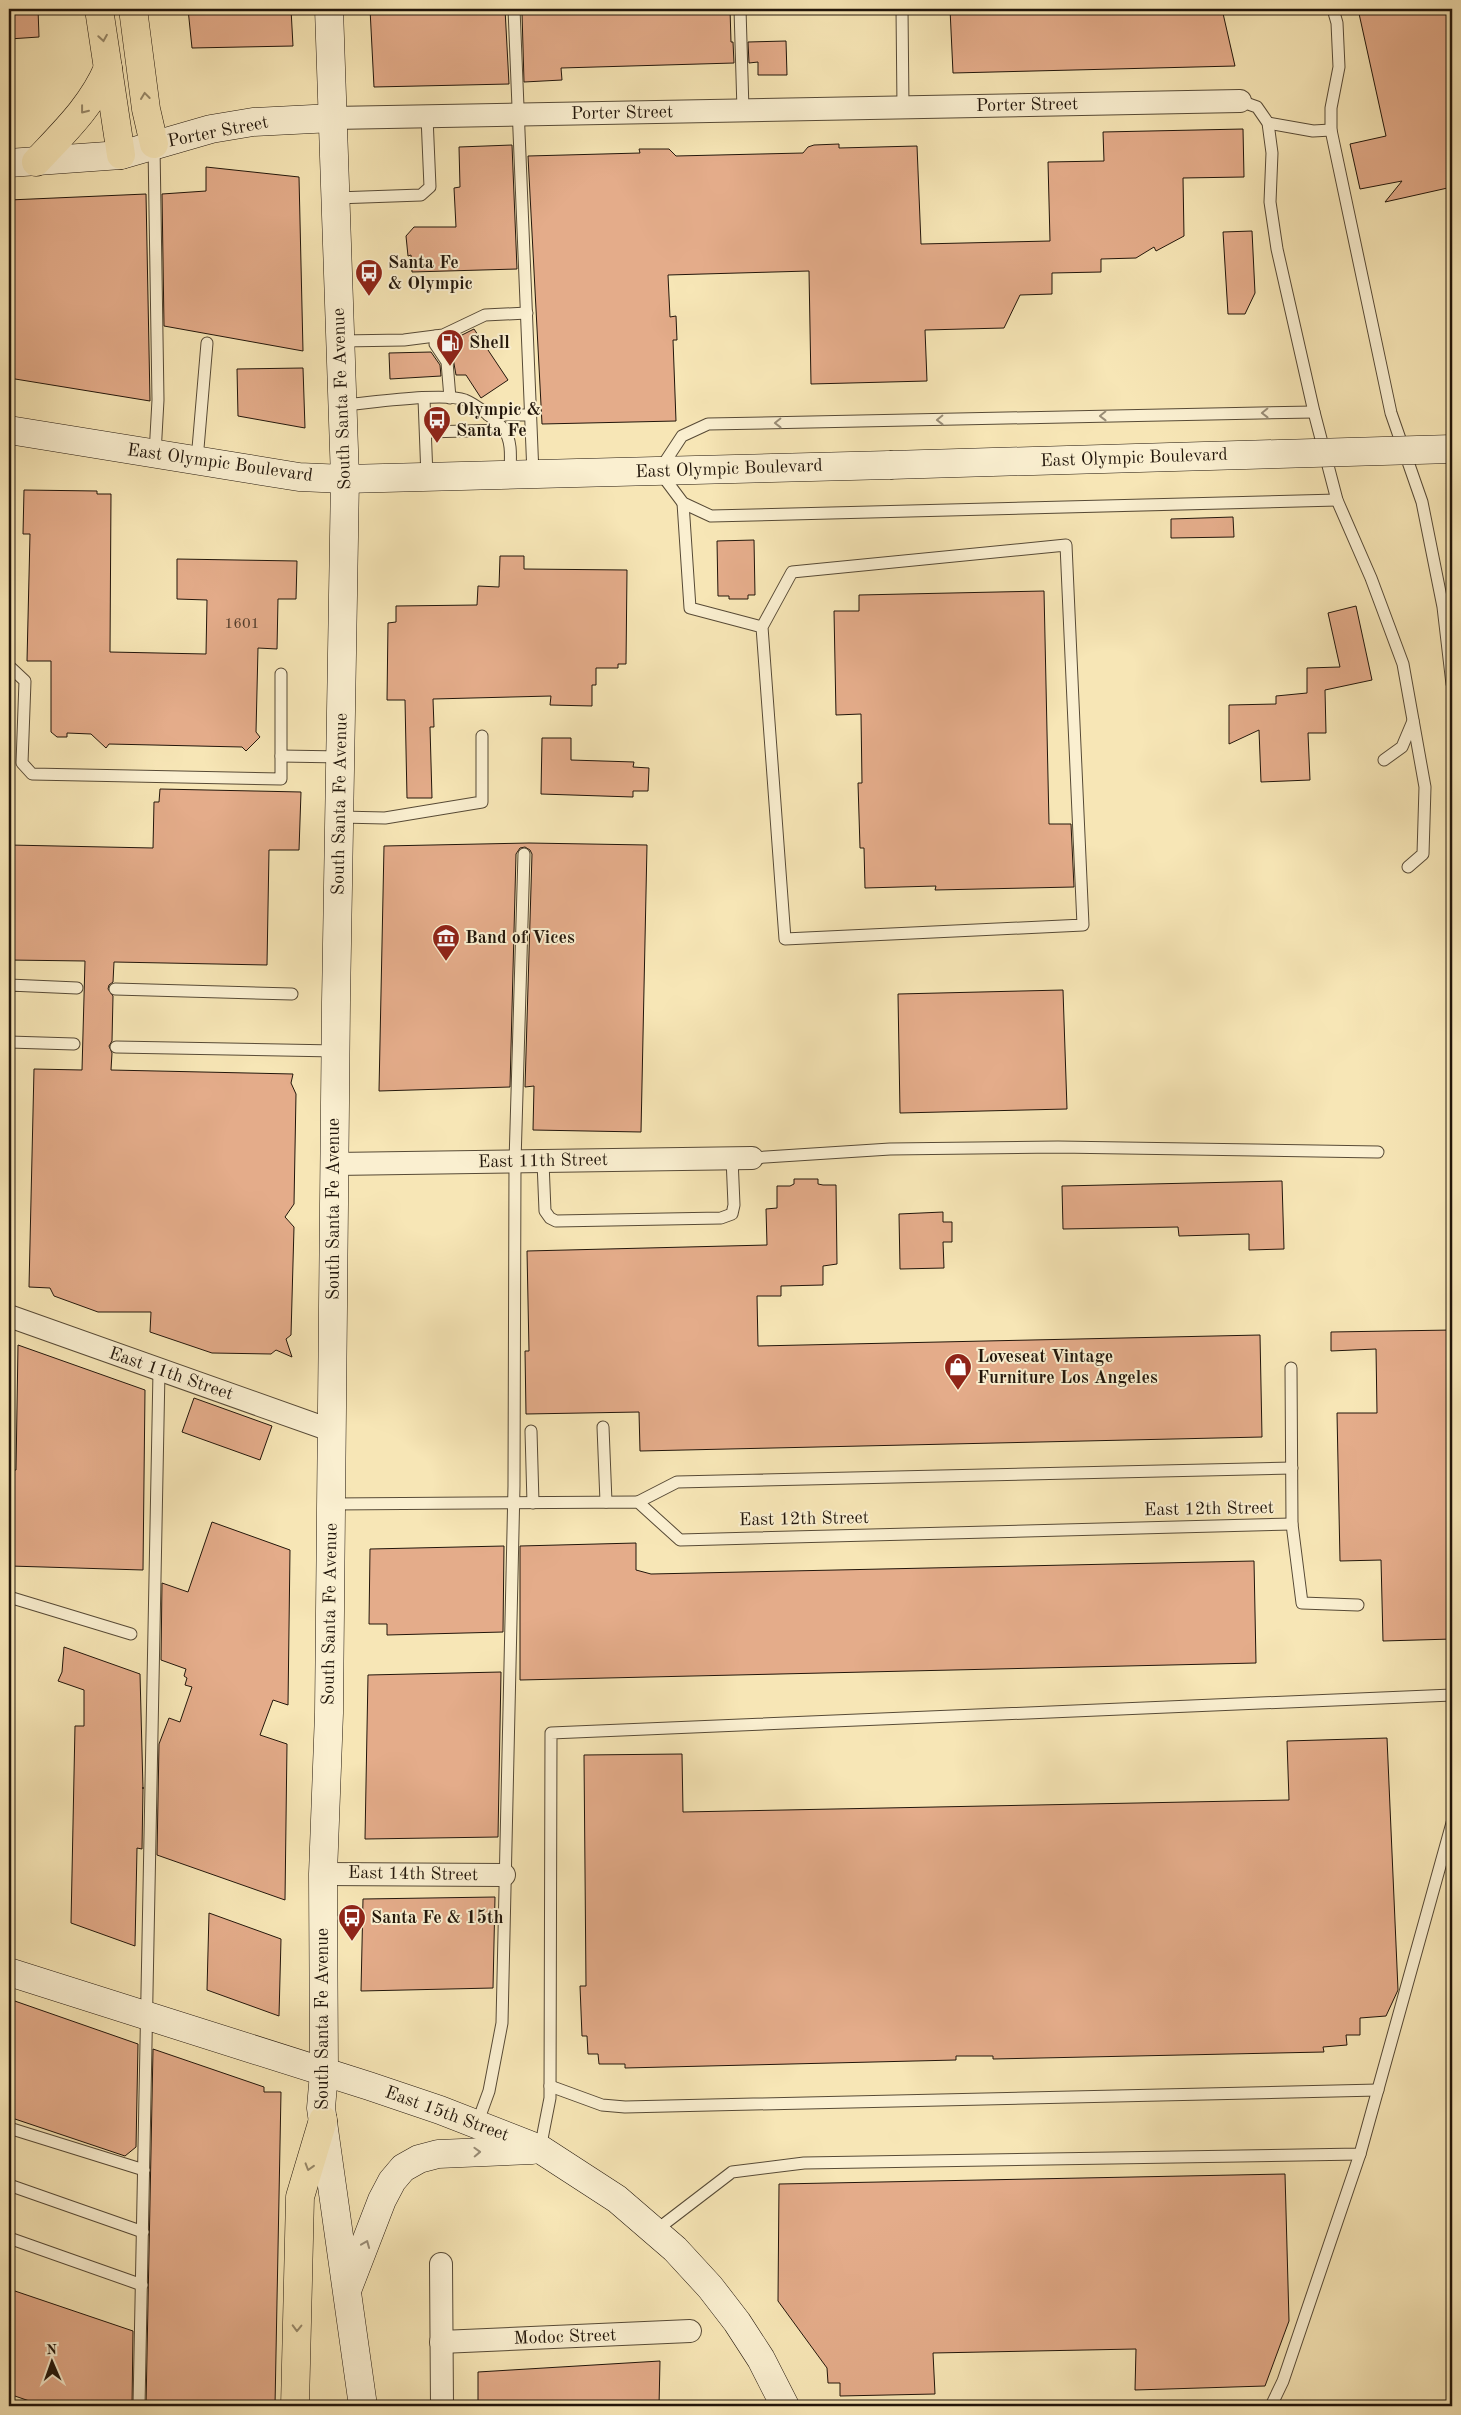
<svg xmlns="http://www.w3.org/2000/svg" width="1461" height="2415" font-family="'Old Standard TT',serif">
<style>
.building{fill:#e4ac8a;stroke:#22160b}
.lines{fill:none;stroke-linecap:round;stroke-linejoin:round}
.lane-casing{stroke:#574a36;stroke-width:13}
.street-casing{stroke:#574a36;stroke-width:24}
.secondary-casing{stroke:#22160b;stroke-width:29}
.primary-casing{stroke:#22160b;stroke-width:29}
.highway-casing{stroke:#22160b;stroke-width:29}
.lane{stroke:#faefd0;stroke-width:11}
.street{stroke:#faefd0;stroke-width:22}
.secondary{stroke:#faefd0;stroke-width:28}
.primary{stroke:#f7e6b6;stroke-width:28}
.highway{stroke:#f7e6b6;stroke-width:28}
.secondary-bridge-casing{stroke:#22160b;stroke-width:29;stroke-linecap:butt}
.secondary-bridge{stroke:#faefd0;stroke-width:28}
.oneway{stroke:#978869}
.oneway2{stroke:#998d77}
.labels{text-anchor:middle;dominant-baseline:central;stroke-width:4;stroke-linejoin:round;paint-order:stroke}
.number-label{font-size:15px;fill:#523c2b}
.street-label{font-size:18px;fill:#22160b;stroke:#faefd0}
.poi-label{font-size:18px;font-weight:bold;fill:#22160b;stroke:#faefd0;text-anchor:start}
</style>
<rect width="100%" height="100%" fill="#f7e6b6"/>
<filter id="stains"><feTurbulence type="fractalNoise" baseFrequency=".004" numOctaves="4"/><feColorMatrix values="0 0 0 0 .2 0 0 0 0 .09 0 0 0 0 .02 0 0 0 .5 -.17"/></filter>
<radialGradient id="worn" r=".72"><stop offset=".6" stop-color="#630" stop-opacity="0"/><stop offset="1" stop-color="#630" stop-opacity=".3"/></radialGradient>
<g class="building">
<polygon points="9,9 38,9 39,37 9,39"/>
<polygon points="188,9 291,9 293,46 192,48"/>
<polygon points="370,9 505,9 509,84 374,87"/>
<polygon points="558,9 730,9 731,42 733,42 734,63 561,68 562,80 524,82 522,13 558,12"/>
<polygon points="950,9 1222,9 1235,66 953,73"/>
<polygon points="1358,9 1452,9 1452,187 1385,202 1402,181 1360,189 1350,144 1386,136"/>
<polygon points="786,41 787,75 758,75 758,62 749,63 748,42"/>
<polygon points="1243,129 1244,177 1183,178 1184,236 1156,251 1154,247 1136,258 1101,259 1101,272 1052,273 1052,294 1020,295 1004,328 925,330 927,381 811,384 809,271 668,275 670,317 676,316 677,340 673,340 676,421 542,424 528,156 640,153 639,149 669,149 676,156 803,153 808,147 814,145 839,144 839,148 917,146 921,244 1050,241 1048,162 1104,161 1103,132"/>
<polygon points="512,145 517,269 412,272 411,255 408,256 406,236 414,227 456,227 454,188 460,187 459,147"/>
<polygon points="206,167 299,177 303,351 164,326 162,194 206,191"/>
<polygon points="146,194 150,401 9,378 9,200"/>
<polygon points="1252,231 1255,293 1245,314 1228,314 1223,232"/>
<polygon points="474,329 508,380 481,398 466,375 456,375 453,358 444,344"/>
<polygon points="431,352 440,365 441,376 390,379 389,353"/>
<polygon points="303,368 305,428 238,416 237,369"/>
<polygon points="24,490 97,491 97,494 111,494 110,652 206,654 207,600 177,599 177,559 297,561 296,599 278,599 277,649 258,648 256,732 260,737 246,751 242,747 109,744 106,748 91,734 67,733 67,737 57,737 51,732 51,661 27,661 30,534 23,534"/>
<polygon points="1233,517 1234,537 1171,538 1171,519"/>
<polygon points="754,540 755,595 748,595 748,599 729,599 729,596 718,596 717,541"/>
<polygon points="500,556 524,556 524,569 627,570 626,664 618,664 618,668 596,668 596,685 592,685 592,706 550,705 551,696 433,699 434,727 430,727 432,798 407,798 405,700 387,700 388,623 396,622 396,606 477,605 478,586 499,587"/>
<polygon points="1044,591 1049,824 1071,824 1074,887 935,890 936,886 865,888 864,848 860,848 858,783 862,783 861,714 836,715 834,611 859,611 859,595"/>
<polygon points="1356,606 1372,680 1325,690 1326,733 1308,733 1310,780 1261,782 1259,730 1229,744 1229,705 1276,704 1276,696 1307,693 1307,668 1340,667 1328,613"/>
<polygon points="542,738 571,738 571,760 634,762 633,767 649,768 648,791 633,791 633,797 541,794"/>
<polygon points="160,789 301,792 299,850 269,850 267,965 114,962 113,982 109,985 108,989 113,996 112,1041 109,1046 112,1053 111,1070 293,1074 291,1083 296,1094 294,1204 285,1217 294,1227 291,1335 286,1339 292,1357 276,1350 271,1354 212,1353 150,1332 151,1312 98,1312 54,1296 50,1288 29,1287 34,1069 82,1070 85,961 9,960 9,845 153,848 154,802 159,802"/>
<polygon points="529,843 647,845 641,1132 533,1130 534,1086 525,1087 532,854 530,850 525,847 520,848 516,854 510,1087 379,1091 384,846"/>
<polygon points="1063,990 1067,1109 900,1113 898,994"/>
<polygon points="794,1179 818,1179 818,1184 823,1185 836,1185 837,1264 823,1266 823,1285 781,1286 781,1296 757,1296 758,1346 1260,1335 1262,1437 640,1451 639,1412 526,1414 525,1351 529,1351 527,1251 767,1245 766,1209 777,1208 777,1186 790,1186 794,1184"/>
<polygon points="1282,1181 1284,1249 1249,1250 1249,1234 1179,1236 1178,1227 1063,1229 1062,1186"/>
<polygon points="943,1212 943,1222 952,1222 952,1242 943,1242 944,1268 900,1269 899,1214"/>
<polygon points="1452,1330 1452,1639 1383,1641 1381,1560 1340,1561 1337,1413 1377,1413 1376,1349 1331,1351 1331,1332"/>
<polygon points="18,1345 145,1390 143,1570 10,1566 12,1470 16,1470"/>
<polygon points="194,1398 272,1426 260,1460 182,1432"/>
<polygon points="212,1522 290,1550 288,1705 273,1700 260,1735 287,1744 285,1900 157,1855 159,1744 169,1718 180,1722 192,1687 185,1685 187,1678 184,1676 186,1669 161,1660 162,1583 188,1592"/>
<polygon points="636,1543 636,1570 651,1574 1254,1561 1256,1663 520,1680 520,1546"/>
<polygon points="504,1546 503,1632 387,1635 387,1624 369,1624 370,1549"/>
<polygon points="64,1647 140,1674 143,1789 143,1787 142,1849 137,1848 135,1946 71,1923 75,1726 84,1726 84,1690 58,1681 62,1672"/>
<polygon points="501,1672 498,1837 365,1839 368,1675"/>
<polygon points="1387,1738 1398,1990 1386,2016 1360,2018 1360,2035 1346,2035 1347,2045 1323,2047 1324,2052 993,2059 993,2056 956,2056 956,2060 625,2068 625,2064 599,2064 598,2054 588,2054 587,2036 582,2036 580,1986 586,1986 584,1755 682,1754 683,1812 1289,1800 1287,1741"/>
<polygon points="495,1897 493,1988 361,1991 363,1899"/>
<polygon points="209,1913 281,1939 279,2016 207,1990"/>
<polygon points="9,1999 138,2044 136,2147 125,2156 9,2117"/>
<polygon points="153,2049 264,2087 264,2092 281,2092 275,2406 146,2406"/>
<polygon points="1285,2174 1289,2321 1265,2386 1135,2390 1136,2349 933,2353 935,2394 840,2396 840,2383 828,2383 827,2368 778,2301 779,2184"/>
<polygon points="9,2289 133,2331 132,2406 44,2406 9,2394"/>
<polygon points="660,2361 659,2406 478,2406 478,2372"/>
</g>
<g class="lines">
<defs>
<g id="lane">
<polyline points="514,9 533,474"/>
<polyline points="740,9 743,110"/>
<polyline points="902,9 903,107"/>
<polyline points="1333,9 1337,23 1339,67 1331,108 1331,130 1391,413 1422,502 1443,607 1452,684"/>
<polyline points="1240,101 1257,107 1268,123 1272,153 1270,202 1277,249 1314,412 1337,500 1371,578 1403,664 1425,787 1423,854 1408,867"/>
<polyline points="1268,123 1313,131 1331,130"/>
<polyline points="154,146 158,400 155,454"/>
<polyline points="336,198 421,195 430,187 427,117"/>
<polyline points="436,336 435,344 447,362 450,398"/>
<polyline points="341,341 404,340 443,335 485,315 527,313"/>
<polyline points="424,399 427,477"/>
<path d="M343 405C370 403 443 392 465 400 475 404 498 421 504 430 513 442 510 461 510 475"/>
<polyline points="1314,412 708,424 682,436 659,471 683,503 711,516 1337,500"/>
<polyline points="488,415 531,415"/>
<polyline points="426,432 505,430"/>
<polyline points="197,460 207,343"/>
<polyline points="683,503 690,608 762,627 785,939 1083,925 1066,545 792,572 762,627"/>
<polyline points="9,666 25,681 22,763 32,774 281,779 281,674"/>
<polyline points="281,756 342,757"/>
<polyline points="1384,760 1402,747 1413,721"/>
<polyline points="340,817 385,818 482,802 482,736"/>
<polyline points="9,989 9,985 77,988"/>
<polyline points="115,989 292,994"/>
<polyline points="9,1042 74,1044"/>
<polyline points="116,1047 336,1051"/>
<polyline points="752,1158 890,1149 1058,1147 1378,1152"/>
<polyline points="543,1162 545,1211 550,1218 556,1221 721,1218 732,1214 734,1205 732,1158"/>
<polyline points="1291,1368 1292,1524 1302,1603 1358,1605"/>
<polyline points="603,1427 606,1502"/>
<polyline points="531,1431 533,1503"/>
<polyline points="638,1502 677,1482 1292,1468"/>
<polyline points="332,1504 638,1502 680,1540 1292,1524"/>
<polyline points="9,1597 131,1634"/>
<polyline points="550,2086 602,2105 625,2107 1378,2090"/>
<polyline points="477,2124 489,2091 502,2023 514,1486 515,1162 524,854"/>
<polyline points="9,2128 144,2170"/>
<polyline points="540,2149 550,2098 551,1733 1452,1695"/>
<polyline points="9,2185 143,2232"/>
<polyline points="655,2231 732,2172 804,2163 1360,2154 1452,1823"/>
<polyline points="9,2238 142,2285"/>
<polyline points="139,2406 159,1371"/>
<polyline points="1271,2406 1283,2381 1360,2154"/>
</g>
<g id="street">
<polyline points="333,118 1240,101"/>
<polyline points="335,1164 752,1158"/>
<polyline points="9,1316 333,1431"/>
<polyline points="323,1874 504,1875"/>
<polyline points="441,2264 442,2406"/>
<polyline points="441,2342 690,2331"/>
</g>
<g id="secondary">
<polyline points="329,9 345,479 336,1002 329,1713 323,1874 324,2073 321,2108 363,2406"/>
<polyline points="9,163 121,155 211,129 253,122 333,118"/>
<polyline points="9,430 299,477 345,479 890,465"/>
<polyline points="9,1972 369,2086 440,2110 540,2149 617,2199 675,2249 710,2287 737,2322 761,2359 785,2406"/>
<polyline points="348,2288 382,2200 392,2181 403,2168 419,2159 438,2154 532,2150"/>
</g>
<polyline id="primary" points="295,2406 300,2197 323,2120"/>
<g id="highway">
<polyline points="99,9 121,155"/>
<polyline points="133,9 146,109 154,144"/>
<path d="M36 162C63 133 92 106 108 68"/>
</g>
</defs>
<use href="#lane" class="lane-casing"/>
<use href="#street" class="street-casing"/>
<use href="#secondary" class="secondary-casing"/>
<use href="#primary" class="primary-casing"/>
<use href="#highway" class="highway-casing"/>
<use href="#lane" class="lane"/>
<use href="#street" class="street"/>
<use href="#secondary" class="secondary"/>
<use href="#primary" class="primary"/>
<use href="#highway" class="highway"/>
<defs>
<polyline id="secondary-bridge" points="890,465 1452,449"/>
</defs>
<use href="#secondary-bridge" class="secondary-bridge-casing"/>
<use href="#secondary-bridge" class="secondary-bridge"/>
</g>
<defs><path id="oneway-chevron" d="M-2-3.5L2.5 0L-2 3.5" fill="none" stroke-width="1.6" stroke-linecap="round" stroke-linejoin="round" transform="scale(1.25)"/></defs>
<g class="oneway">
<use href="#oneway-chevron" transform="translate(103 38) rotate(81)"/>
<use href="#oneway-chevron" transform="translate(145 96) rotate(-97)"/>
<use href="#oneway-chevron" transform="translate(84 110) rotate(128)"/>
<use href="#oneway-chevron" transform="translate(309 2167) rotate(107)"/>
<use href="#oneway-chevron" transform="translate(297 2328) rotate(91)"/>
</g>
<g class="oneway2">
<use href="#oneway-chevron" transform="translate(1265 413) rotate(179)"/>
<use href="#oneway-chevron" transform="translate(1103 416) rotate(179)"/>
<use href="#oneway-chevron" transform="translate(940 420) rotate(179)"/>
<use href="#oneway-chevron" transform="translate(778 423) rotate(179)"/>
<use href="#oneway-chevron" transform="translate(477 2152) rotate(-2)"/>
<use href="#oneway-chevron" transform="translate(366 2244) rotate(-68)"/>
</g>
<defs>
<symbol id="bus-pin" viewBox="-11 -11 22 30"><path d="M0 17L-7.5 6A9.5 9.5 0 1 1 7.5 6Z" fill="#8f2418" stroke="#faefd0"/><path d="M-5-6H5V4H4V6H2V4H-2V6H-4V4H-5ZM-3.5-4V0h7V-4ZM-3.5 1.2v1.5H-2V1.2ZM2 1.2v1.5H3.5V1.2Z" fill="#fff"/></symbol>
<symbol id="fuel-pin" viewBox="-11 -11 22 30"><path d="M0 17L-7.5 6A9.5 9.5 0 1 1 7.5 6Z" fill="#8f2418" stroke="#faefd0"/><path d="M-5.5-6h7V0h2V4h1.3V-2.5L3-4.5l.8-.8L6-3V5H2.5V1h-1V6h-7ZM-4.2-4.7v3.2H.2V-4.7Z" fill="#fff"/></symbol>
<symbol id="museum-pin" viewBox="-11 -11 22 30"><path d="M0 17L-7.5 6A9.5 9.5 0 1 1 7.5 6Z" fill="#8f2418" stroke="#faefd0"/><path d="M0-6L6-3V-2H-6V-3ZM-5-1h2V3h-2ZM-1-1h2V3h-2ZM3-1h2V3H3ZM-6 4H6V6H-6Z" fill="#fff"/></symbol>
<symbol id="shop-pin" viewBox="-11 -11 22 30"><path d="M0 17L-7.5 6A9.5 9.5 0 1 1 7.5 6Z" fill="#8f2418" stroke="#faefd0"/><path d="M-5-2.5h2.3a2.7 3.5 0 0 1 5.4 0H5L5.5 6h-11ZM-1.5-2.5h3a1.5 2.3 0 0 0-3 0Z" fill="#fff"/></symbol>
</defs>
<g fill-rule="evenodd">
<use href="#bus-pin" x="353" y="257" width="32" height="43"/>
<use href="#fuel-pin" x="434" y="327" width="32" height="43"/>
<use href="#bus-pin" x="421" y="404" width="32" height="43"/>
<use href="#museum-pin" x="430" y="922" width="32" height="43"/>
<use href="#shop-pin" x="942" y="1351" width="32" height="43"/>
<use href="#bus-pin" x="336" y="1902" width="32" height="43"/>
</g>
<g class="labels">
<g class="number-label">
<text x="242" y="624">1601</text>
</g>
<g class="street-label">
<text transform="translate(1027 105) rotate(-1)">Porter Street</text>
<text transform="translate(622 113) rotate(-1)">Porter Street</text>
<text transform="translate(218 132) rotate(-11)">Porter Street</text>
<text transform="translate(342 399) rotate(-92)">South Santa Fe Avenue</text>
<text transform="translate(1134 458) rotate(-2)">East Olympic Boulevard</text>
<text transform="translate(220 463) rotate(8)">East Olympic Boulevard</text>
<text transform="translate(729 469) rotate(-2)">East Olympic Boulevard</text>
<text transform="translate(340 804) rotate(-89)">South Santa Fe Avenue</text>
<text transform="translate(543 1161) rotate(-1)">East 11th Street</text>
<text transform="translate(334 1209) rotate(-90)">South Santa Fe Avenue</text>
<text transform="translate(171 1374) rotate(19)">East 11th Street</text>
<text transform="translate(1209 1509) rotate(-1)">East 12th Street</text>
<text transform="translate(804 1519) rotate(-1)">East 12th Street</text>
<text transform="translate(330 1614) rotate(-89)">South Santa Fe Avenue</text>
<text transform="translate(413 1874) rotate(1)">East 14th Street</text>
<text transform="translate(323 2019) rotate(-90)">South Santa Fe Avenue</text>
<text transform="translate(447 2114) rotate(20)">East 15th Street</text>
<text transform="translate(565 2337) rotate(-2)">Modoc Street</text>
</g>
<g class="poi-label">
<text x="388" y="263">Santa Fe<tspan x="388" dy="21">&amp; Olympic</tspan></text>
<text x="469" y="343">Shell</text>
<text x="456" y="410">Olympic &amp;<tspan x="456" dy="21">Santa Fe</tspan></text>
<text x="465" y="938">Band of Vices</text>
<text x="977" y="1357">Loveseat Vintage<tspan x="977" dy="21">Furniture Los Angeles</tspan></text>
<text x="371" y="1918">Santa Fe &amp; 15th</text>
</g>
</g>
<rect width="1461" height="2415" fill="none" stroke="#f7e6b6" stroke-width="30"/>
<rect x="10" y="10" width="1441" height="2395" fill="none" stroke="#22160b" stroke-width="2.5"/>
<rect x="15" y="15" width="1431" height="2385" fill="none" stroke="#22160b"/>
<g transform="translate(52 2362) rotate(358)" stroke="#faefd0" stroke-width="4" paint-order="stroke">
<path d="M0-4L9 19L0 12L-9 19Z" fill="#22160b"/>
<text y="-8" font-size="14" font-weight="bold" text-anchor="middle" fill="#22160b">N</text>
</g>
<rect width="100%" height="100%" filter="url(#stains)"/>
<rect width="100%" height="100%" fill="url(#worn)"/>
</svg>
